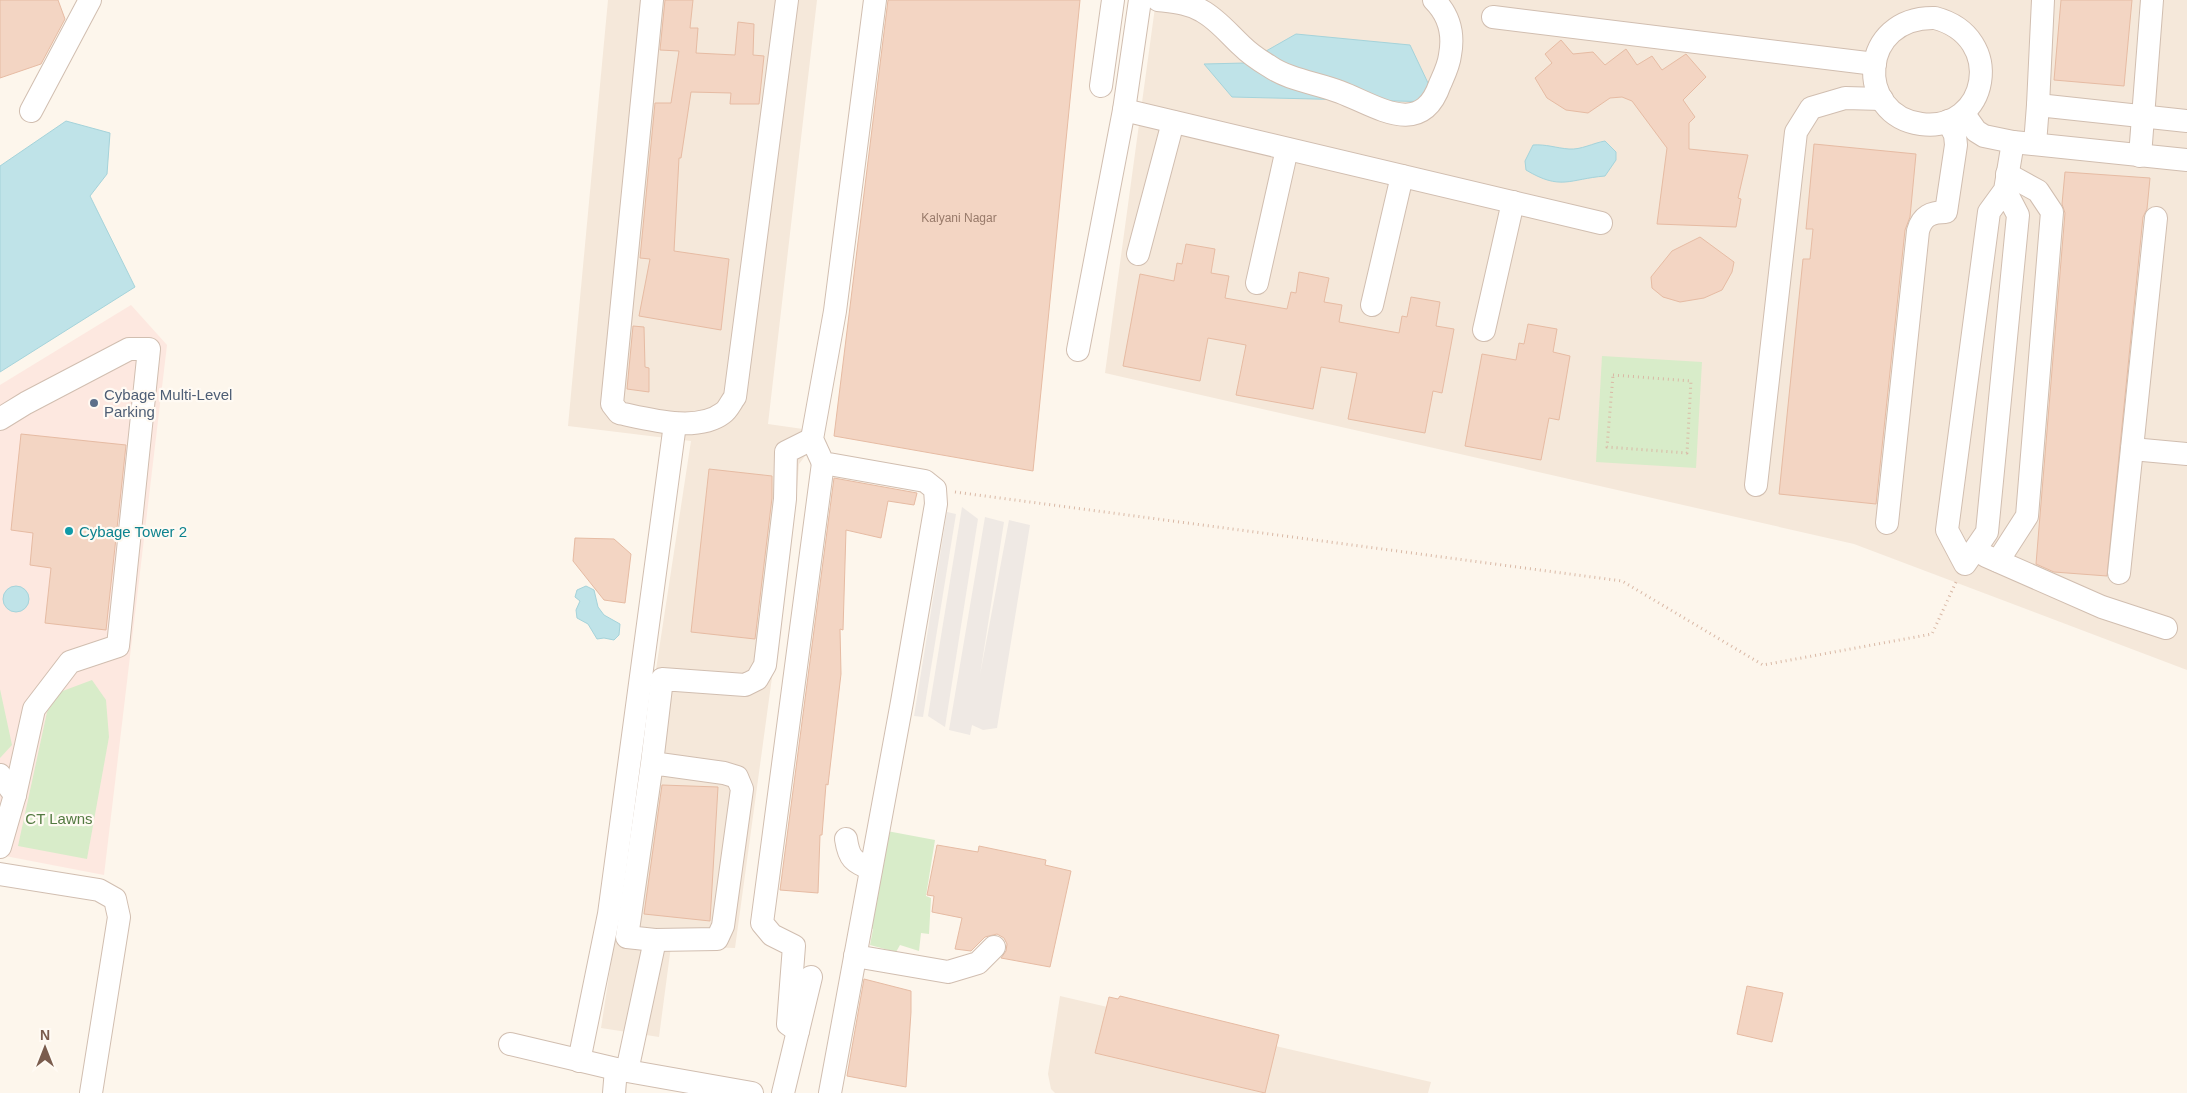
<svg xmlns="http://www.w3.org/2000/svg" width="2187" height="1093" font-family="Arial,sans-serif">
<style>
.residential{fill:#f5e8da}
.commercial{fill:#fde8e0}
.industrial{fill:#efe9e4}
.green{fill:#d8ecc9}
.water{fill:#bfe3e8;stroke:#a5d3da}
.building{fill:#f3d5c3;stroke:#e6bba3}
.lines{fill:none;stroke-linecap:round;stroke-linejoin:round}
.minor-casing{stroke:#d1beb0;stroke-width:24}
.path{stroke:#d9b8a5;stroke-width:3;stroke-dasharray:1 4;stroke-linecap:butt}
.minor{stroke:#fff;stroke-width:22}
.service-dot{fill:#5c6f8a;stroke:#fffaf3;stroke-width:2}
.culture-dot{fill:#0f9aa8;stroke:#fffaf3;stroke-width:2}
.labels{text-anchor:middle;dominant-baseline:central;stroke-width:4.5;stroke-linejoin:round;paint-order:stroke}
.number-label{font-size:12px;fill:#987a6a}
.service-label{font-size:15px;fill:#4e5e75;stroke:#fffaf3;text-anchor:start}
.culture-label{font-size:15px;fill:#0d838f;stroke:#fffaf3;text-anchor:start}
.park-label{font-size:15px;fill:#537a41;stroke:#fffaf3}
</style>
<rect width="100%" height="100%" fill="#fdf6ec"/>
<g class="residential">
<polygon points="608,0 817,0 768,424 803,429 808,452 799,464 796,502 735,948 671,946 659,1037 601,1028 691,441 568,426"/>
<polygon points="1156,0 2187,0 2187,670 1854,544 1105,373"/>
<polygon points="1060,996 1431,1082 1428,1093 1055,1093 1051,1089 1048,1074"/>
</g>
<polygon class="commercial" points="131,305 167,345 104,875 0,855 0,385"/>
<g class="industrial">
<polygon points="962,507 978,519 945,727 928,716"/>
<polygon points="947,512 956,514 923,717 914,716"/>
<polygon points="985,517 1004,522 980,675 1009,520 1030,525 997,728 983,730 972,725 970,735 949,730"/>
</g>
<g class="green">
<polygon points="1602,356 1702,362 1696,468 1596,462"/>
<polygon points="92,680 106,700 109,737 87,859 18,846 47,712 60,692"/>
<polygon points="0,689 12,745 0,758"/>
<polygon points="887,831 935,840 926,896 931,898 929,934 921,933 919,951 900,945 896,952 870,945 873,929 869,927"/>
</g>
<g class="water">
<polygon points="1296,34 1410,45 1437,102 1232,97 1204,64 1245,63"/>
<polygon points="66,121 110,133 107,174 90,196 135,287 0,372 0,166"/>
<path d="M1605 141 1616 152V160L1605 176C1569 179 1561 191 1526 170L1525 161 1533 145C1546 144 1556 148 1569 149 1581 150 1593 143 1605 141Z"/>
<polygon points="586,586 594,590 598,607 604,615 620,624 619,635 614,640 604,638 597,639 588,624 577,618 576,610 580,601 575,597 577,590"/>
<circle cx="16" cy="599" r="13"/>
</g>
<g class="building">
<polygon points="0,0 58,0 65,19 41,64 0,78"/>
<polygon points="665,0 693,0 690,28 698,28 696,53 735,55 738,22 754,24 753,55 764,56 759,104 730,104 731,93 691,92 681,158 679,158 674,251 729,259 721,330 639,316 650,259 640,258 655,103 671,103 679,51 660,50"/>
<polygon points="888,0 1080,0 1033,471 834,436"/>
<polygon points="2061,0 2132,0 2124,86 2054,80"/>
<polygon points="1561,40 1573,54 1593,52 1605,65 1626,49 1637,65 1652,56 1662,70 1686,54 1706,77 1683,100 1695,117 1689,123 1689,149 1748,155 1738,198 1741,199 1736,227 1657,224 1667,148 1632,101 1622,97 1610,98 1588,113 1566,110 1547,98 1535,78 1552,63 1545,54"/>
<polygon points="1814,144 1916,154 1910,217 1905,230 1876,504 1779,494 1803,259 1810,259 1813,229 1806,229"/>
<polygon points="2065,172 2150,178 2147,209 2143,217 2107,576 2054,572 2036,564 2065,213 2062,204"/>
<polygon points="1700,237 1734,262 1732,272 1722,290 1704,298 1680,302 1663,297 1652,288 1651,277 1672,251"/>
<polygon points="1186,244 1215,249 1211,273 1229,276 1225,298 1287,309 1291,292 1296,293 1299,272 1329,278 1324,302 1342,305 1339,322 1399,333 1402,316 1407,317 1411,297 1440,302 1436,326 1454,329 1442,393 1433,391 1425,433 1348,419 1357,373 1321,367 1313,409 1236,395 1246,345 1208,338 1200,381 1123,366 1140,274 1174,281 1177,263 1182,264"/>
<polygon points="1528,324 1557,329 1553,352 1570,356 1559,420 1549,418 1541,460 1465,446 1482,354 1516,360 1519,343 1524,344"/>
<polygon points="633,326 644,327 645,367 649,368 649,392 627,389"/>
<polygon points="21,434 126,445 106,630 45,623 51,568 30,565 33,533 11,530"/>
<polygon points="709,469 772,476 772,498 755,639 691,632"/>
<polygon points="834,478 917,493 914,505 888,501 881,538 846,530 843,630 840,629 841,674 828,785 826,784 822,835 820,835 818,893 780,890"/>
<polygon points="575,538 614,539 631,554 625,603 604,600 573,561"/>
<polygon points="662,785 718,787 710,921 644,914"/>
<polygon points="937,845 978,852 979,846 1046,860 1045,865 1071,871 1050,967 1001,958 1006,951 1007,944 1004,938 997,934 985,937 971,951 955,949 962,918 932,912 934,896 927,895"/>
<polygon points="864,979 911,991 911,1012 906,1087 847,1076"/>
<polygon points="1747,986 1783,993 1772,1042 1737,1034"/>
<polygon points="1120,996 1279,1035 1265,1093 1095,1053 1109,997 1118,999"/>
</g>
<g class="lines">
<defs>
<g id="minor">
<path d="M652 0 612 404 619 413C648 419 697 433 723 413 728 410 731 402 735 397L787 0"/>
<path d="M1158 0C1174 2 1189 3 1202 11 1217 19 1229 34 1242 46 1250 54 1259 60 1269 66 1289 80 1317 83 1340 92 1377 106 1421 139 1440 84 1444 75 1449 65 1450 55 1454 34 1449 15 1434 0"/>
<polyline points="1493,17 1875,64"/>
<path d="M1935 18C2007 37 1988 133 1921 124 1854 115 1859 16 1935 18Z"/>
<polyline points="1101,86 1113,0"/>
<polyline points="2038,105 2043,0"/>
<polyline points="1124,110 1601,223"/>
<polyline points="31,111 90,0"/>
<polyline points="1964,114 1976,131 1984,136 2013,142 2187,160"/>
<polyline points="2035,144 2038,105 2187,121"/>
<polyline points="2140,156 2152,0"/>
<polyline points="2005,190 2018,215 1987,532 1965,564 1947,530 1989,212 2005,190 2013,142"/>
<polyline points="1138,254 1173,122"/>
<polyline points="1257,283 1287,149"/>
<polyline points="1372,305 1402,176"/>
<polyline points="1484,330 1513,202"/>
<polyline points="1078,350 1124,110 1140,0"/>
<polyline points="0,419 26,403 129,349 149,349 118,646 70,662 34,709 15,795 0,847"/>
<polyline points="2132,449 2187,454"/>
<polyline points="1756,485 1796,132 1811,108 1845,98 1882,99"/>
<path d="M1887 523 1918 231C1922 216 1931 212 1946 212L1956 145 1955 135 1948 121"/>
<polyline points="1986,556 2102,607 2166,628"/>
<polyline points="1998,561 2027,516 2052,212 2038,191 2007,174"/>
<polyline points="2119,573 2156,218"/>
<polyline points="652,763 627,937 655,940 717,939 723,926 742,789 737,777 724,773 652,763 662,679 745,685 757,679 765,665 785,499 786,452 812,439"/>
<polyline points="0,775 15,795"/>
<path d="M846 839C849 859 853 861 871 869"/>
<polyline points="0,874 99,890 115,899 119,917 91,1093"/>
<polyline points="855,956 948,972 978,963 994,947"/>
<polyline points="798,1031 788,1024 794,946 772,935 762,923 823,463"/>
<polyline points="510,1044 616,1069 752,1093"/>
<polyline points="579,1061 609,914 675,424"/>
<polyline points="627,1071 655,940"/>
<polyline points="614,1093 616,1069"/>
<polyline points="783,1093 811,977"/>
<polyline points="830,1093 902,702 936,504 935,489 925,481 823,463 812,439 835,311 875,0"/>
</g>
</defs>
<use href="#minor" class="minor-casing"/>
<g class="path">
<polygon points="1613,375 1691,381 1687,453 1607,447"/>
<polyline points="955,492 1622,581 1763,665 1932,634 1956,582"/>
</g>
<use href="#minor" class="minor"/>
</g>
<circle class="service-dot" cx="94" cy="403" r="5"/>
<circle class="culture-dot" cx="69" cy="531" r="5"/>
<g class="labels">
<g class="number-label">
<text x="959" y="218">Kalyani Nagar</text>
</g>
<g class="service-label">
<text x="104" y="394">Cybage Multi-Level<tspan x="104" dy="17">Parking</tspan></text>
</g>
<g class="culture-label">
<text x="79" y="531">Cybage Tower 2</text>
</g>
<g class="park-label">
<text x="59" y="818">CT Lawns</text>
</g>
</g>
<g transform="translate(45 1048)" stroke="#fffaf3" stroke-width="4" paint-order="stroke">
<path d="M0-4L9 19L0 12L-9 19Z" fill="#7a5c4d"/>
<text y="-8" font-size="14" font-weight="bold" text-anchor="middle" fill="#7a5c4d">N</text>
</g>
</svg>
